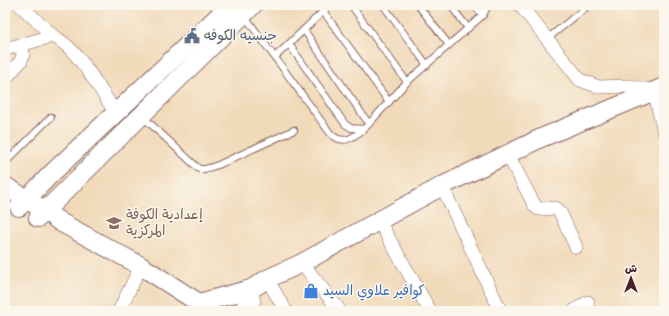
<svg xmlns="http://www.w3.org/2000/svg" width="669" height="316" font-family="Mynerve,'Playpen Sans Arabic',sans-serif">
<style>
.lines{fill:none;stroke-linecap:round;stroke-linejoin:round}
.lane-casing{stroke:#84605d;stroke-width:8}
.street-casing{stroke:#84605d;stroke-width:14}
.secondary-casing{stroke:#84605d;stroke-width:20}
.lane{stroke:#fff;stroke-width:6}
.street{stroke:#fff;stroke-width:13}
.secondary{stroke:#fff;stroke-width:18}
.labels{text-anchor:middle;dominant-baseline:central;stroke-width:3;stroke-linejoin:round;paint-order:stroke}
.service-label{font-size:14px;fill:#4e5e75;stroke:#fbf7ec;text-anchor:start}
.education-label{font-size:14px;fill:#785e54;stroke:#fbf7ec;text-anchor:start}
.shop-label{font-size:14px;fill:#366cbe;stroke:#fbf7ec;text-anchor:start}
</style>
<rect width="100%" height="100%" fill="#fbf7ec"/>
<filter id="ink" filterUnits="userSpaceOnUse"><feTurbulence type="fractalNoise" baseFrequency=".025" numOctaves="2"/><feDisplacementMap in="SourceGraphic" scale="8" xChannelSelector="R" yChannelSelector="G"/><feConvolveMatrix kernelMatrix="1 2 1 2 8 2 1 2 1" color-interpolation-filters="sRGB"/></filter>
<filter id="wash" filterUnits="userSpaceOnUse"><feTurbulence type="fractalNoise" baseFrequency=".012" numOctaves="4" result="noise"/><feDisplacementMap in="SourceGraphic" scale="16" xChannelSelector="R" yChannelSelector="G"/><feGaussianBlur stdDeviation="0.9" result="paint"/><feColorMatrix in="noise" values="0 0 0 0 0 0 0 0 0 0 0 0 0 0 0 0 0 1.4 0 .05"/><feComposite in="paint" operator="in"/></filter>
<g filter="url(#wash)">
<rect width="100%" height="100%" fill="#f1daba"/>
</g>
<g filter="url(#ink)">
<g class="lines">
<defs>
<g id="lane">
<polyline points="351,5 407,82"/>
<polyline points="383,5 427,65"/>
<polyline points="418,5 449,45"/>
<polyline points="450,5 468,28"/>
<polyline points="474,5 483,15"/>
<polyline points="323,11 389,102"/>
<path d="M244 15 330 133C343 146 352 138 364 129L407 82 483 15 488 5"/>
<polyline points="304,30 369,124"/>
<polyline points="547,39 589,5"/>
<polyline points="289,44 345,124 351,128 364,129"/>
<polyline points="275,57 330,5"/>
<polyline points="142,116 199,169 205,169 218,165 294,130"/>
<polyline points="5,163 51,117"/>
</g>
<g id="street">
<polyline points="20,5 53,36"/>
<polyline points="520,5 580,80 599,87 628,86 654,91 664,132"/>
<path d="M5 49 53 36C78 48 99 89 116 113"/>
<polyline points="5,79 21,61 23,55 22,44"/>
<polyline points="508,155 535,206 538,209 556,208 560,212 576,247"/>
<polyline points="442,186 500,310 498,311"/>
<polyline points="379,221 430,311"/>
<polyline points="302,263 340,311"/>
<polyline points="267,279 286,311"/>
<polyline points="119,311 141,266"/>
<polyline points="240,311 243,306 250,304 254,301 251,289"/>
<polyline points="574,311 588,302"/>
</g>
<g id="secondary">
<polyline points="5,186 44,210 60,222 141,266 199,303 251,289 267,279 302,263 442,186 541,138 664,87"/>
<polyline points="19,207 51,174 230,5"/>
<polyline points="38,218 253,5"/>
</g>
</defs>
<use href="#lane" class="lane-casing"/>
<use href="#street" class="street-casing"/>
<use href="#secondary" class="secondary-casing"/>
<use href="#lane" class="lane"/>
<use href="#street" class="street"/>
<use href="#secondary" class="secondary"/>
</g>
</g>
<defs>
<symbol id="civic-bare" viewBox="-9 -9 18 18"><path d="M-.6-6.5H3V-4.5H.6V-3L4-1V1h2V6H-6V1h2V-1L-.6-3ZM-1.2 2.5V6h2.4V2.5Z" fill="#5c6f8a" stroke="#fbf7ec" stroke-width="2.5" paint-order="stroke"/></symbol>
<symbol id="school-bare" viewBox="-9 -9 18 18"><path d="M0-5L7-2L0 1L-7-2ZM-4 1L0 2.5L4 1V4Q0 6-4 4Z" fill="#8d6e63" stroke="#fbf7ec" stroke-width="2.5" paint-order="stroke"/></symbol>
<symbol id="shop-bare" viewBox="-9 -9 18 18"><path d="M-5-2.5h2.3a2.7 3.5 0 0 1 5.4 0H5L5.5 6h-11ZM-1.5-2.5h3a1.5 2.3 0 0 0-3 0Z" fill="#3f7fe0" stroke="#fbf7ec" stroke-width="2.5" paint-order="stroke"/></symbol>
</defs>
<g fill-rule="evenodd">
<use href="#civic-bare" x="181" y="25" width="22" height="22"/>
<use href="#school-bare" x="103" y="212" width="22" height="22"/>
<use href="#shop-bare" x="300" y="280" width="22" height="22"/>
</g>
<g class="labels">
<g class="service-label">
<text x="204" y="36">جنسيه الكوفه</text>
</g>
<g class="education-label">
<text x="126" y="215">إعدادية الكوفة<tspan x="126" dy="16">المركزية</tspan></text>
</g>
<g class="shop-label">
<text x="323" y="291">كوافير علاوي السيد</text>
</g>
</g>
<rect width="669" height="316" fill="none" stroke="#fbf7ec" stroke-width="20"/>
<g transform="translate(631 278)" stroke="#fbf7ec" stroke-width="3" paint-order="stroke">
<path d="M0-3L7 15L0 10L-7 15Z" fill="#4a1f2b"/>
<text y="-6" font-size="11" font-weight="bold" text-anchor="middle" fill="#4a1f2b">ش</text>
</g>
</svg>
